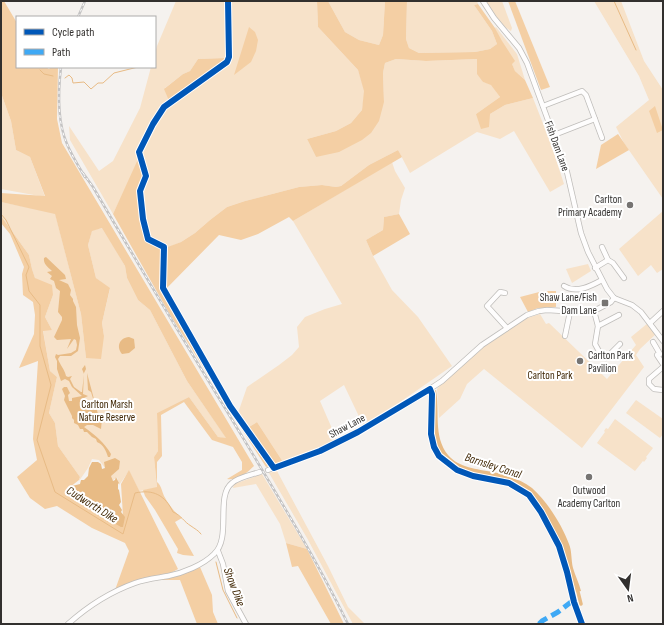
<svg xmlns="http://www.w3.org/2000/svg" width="664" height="625" font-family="'Sofia Sans Condensed',sans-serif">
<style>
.green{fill:#f7e2c9}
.forest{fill:#f4cfa4}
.water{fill:#e8bb85}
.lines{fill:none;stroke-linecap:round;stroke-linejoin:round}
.stream{stroke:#e8bb85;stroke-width:1}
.canal{stroke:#e8bb85;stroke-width:3.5}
.minor-casing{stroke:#bfbdba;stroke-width:6}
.minor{stroke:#fefdfd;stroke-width:4.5}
.rail-casing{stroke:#c4c3c3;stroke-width:2.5}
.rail{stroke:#fff;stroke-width:1;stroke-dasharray:3;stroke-linecap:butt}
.quiet{stroke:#3fa9f5;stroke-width:5;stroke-dasharray:10 5;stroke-linecap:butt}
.cycleway-casing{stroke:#fff;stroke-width:8}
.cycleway{stroke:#0057b8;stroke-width:6}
.poi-dot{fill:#767472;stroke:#fff;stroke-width:1.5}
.labels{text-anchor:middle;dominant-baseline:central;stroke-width:4;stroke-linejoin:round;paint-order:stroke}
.street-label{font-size:11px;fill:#32302e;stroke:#fff}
.poi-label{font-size:11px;fill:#32302e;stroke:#fff;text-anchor:end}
.park-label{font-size:11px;fill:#402705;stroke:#fff}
.water-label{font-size:12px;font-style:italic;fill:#422906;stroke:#fff}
</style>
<rect width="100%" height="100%" fill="#f5f2ef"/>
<g class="green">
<polygon points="176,1 225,1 225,58 198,59 190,71 183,74 165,88 170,103 167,109 231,63 230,1 317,1 318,27 358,70 365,91 362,110 351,123 336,131 307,139 316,157 384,102 383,73 385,63 396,59 426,61 477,59 483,82 491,84 500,97 476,114 490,114 505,105 533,98 551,144 564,184 550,192 514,131 500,139 477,132 410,173 398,150 369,165 341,186 336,187 322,185 299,187 245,201 227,207 210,220 195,233 181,242 167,248 150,236 144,218 143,191 149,176 142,154 113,214 70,140 69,126 99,171 113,161 140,108 151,67 155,67 155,53 157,46"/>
<polygon points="328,1 385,1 383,35 379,45 359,40 345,32"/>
<polygon points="407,1 477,1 478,4 474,5 492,31 497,44 490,49 475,52 419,53 409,48 406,39"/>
<path d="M486 1H502L512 28 511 31C501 26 492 11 486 1Z"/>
<polygon points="594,1 621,1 644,61 663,90 663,199 624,143 616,127 649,100 639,76"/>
<polygon points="496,27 517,54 525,80 515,71 495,28"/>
<polygon points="1,93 11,121 16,150 30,157 45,197 1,189"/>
<polygon points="392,162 395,171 405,188 401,200 399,214 384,217 383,230 366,240 373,256 392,290 418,317 452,366 364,427 344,385 320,401 337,440 283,462 257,422 249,427 238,413 247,387 279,365 292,355 299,347 297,327 305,317 325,309 342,304 293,221"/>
<polygon points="1,202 55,213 81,314 86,358 104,336 102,323 110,289 96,278 88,245 92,230 103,228 125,266 127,278 138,300 150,310 187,381 227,439 218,437 189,397 157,413 158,451 154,457 157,488 139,491 129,471 119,485 117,477 112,481 111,476 99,460 92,459 88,468 79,481 80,477 58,446 55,423 49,413 57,377 50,371 43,330 52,330 45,317 53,295 35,278 32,269 29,255 1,216"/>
<polygon points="663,211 663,269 657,273 651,265 638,276 619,249"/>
<polygon points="588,264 591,271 572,283 566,269"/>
<path d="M540 314 546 324 549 323 607 379 636 345 631 337 648 323 656 334 640 349 636 355 644 367 582 448 484 369 467 384 460 399 439 418 437 389 441 384C470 358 502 323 540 314Z"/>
<polygon points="636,400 663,419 663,434 660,438 626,413"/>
<polygon points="615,419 653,448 646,457 647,458 644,462 643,461 635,471 597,443 605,432 604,431 606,428 608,429"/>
<polygon points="277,471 328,566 348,607 365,624 353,624 307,538 269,473"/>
<polygon points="262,474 307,549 286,543 280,524 256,484 233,488 234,484"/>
</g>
<g class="forest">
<path d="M1 1H4L17 23V67H46L49 69 51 67H58L57 119 62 143 254 466C247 473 237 481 227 479L242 470V462L233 447 212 440 184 402 161 415 162 456 157 462V482C161 485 162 491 164 496 169 505 174 512 182 518L175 522 194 556 183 555 177 553 178 549 155 510 145 496 143 490 157 487 154 457 158 451 157 413 189 397 218 437 226 438 187 381 150 310 138 300 127 278 125 266 102 228 92 231 88 245 96 278 110 288 102 323 104 336 101 359 86 358 81 314 55 214 1 202V193L45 196 30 157 16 150 11 121 1 93Z"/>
<polygon points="317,1 328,1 345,32 359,40 379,45 383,35 385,1 407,1 406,39 409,48 419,53 475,52 490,49 497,44 492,31 474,5 478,4 495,28 502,41 515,61 512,64 515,71 525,80 533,98 505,105 490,114 489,127 481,129 476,114 500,97 491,85 483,82 477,74 477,59 426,61 396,59 385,63 383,73 384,102 379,121 371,133 362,140 339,152 316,157 307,139 336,131 351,123 362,110 364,91 358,70 318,27"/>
<polygon points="508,1 515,1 550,87 541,90"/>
<polygon points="249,27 255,32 258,40 256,51 251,62 234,75"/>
<polygon points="225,58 225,65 217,68 170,103 164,89 183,74 190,71 198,59"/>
<polygon points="655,106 663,130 657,133 649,111"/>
<polygon points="618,134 629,150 596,169 601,145"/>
<polygon points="398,150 402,157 293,221 289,217 258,234 241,240 219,235 164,291 238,413 234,416 169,313 113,214 139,157 146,176 141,182 139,190 142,222 145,235 148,242 158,247 165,248 181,242 195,233 210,220 227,207 245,201 299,187 322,185 336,187 341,186 369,165"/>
<polygon points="399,214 410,234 373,256 366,240 383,230 384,217"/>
<polygon points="1,216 29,255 32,269 35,278 52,285 53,295 45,317 52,330 43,331 50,371 57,377 49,413 55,423 58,446 80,477 79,480 65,491 120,524 123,516 121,484 129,470 178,569 169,574 115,590 129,551 125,543 92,528 57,506 45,509 30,498 17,477 37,460 33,439 38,361 19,368 34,334 35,315 33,302 23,295 22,274 24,267 10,234 1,223"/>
<polygon points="543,291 556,291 556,307 538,308 528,312 520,297"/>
<polygon points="257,422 283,462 266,467 241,428 249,427"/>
<polygon points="286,543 307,549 344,624 331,624 298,566 292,567"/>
<polygon points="200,567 212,595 213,612 218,624 197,624 180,580 155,580 177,576"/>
</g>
<g class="water">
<path d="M46 257 65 275 66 279 59 280 68 284 71 290 70 295 73 299V301L76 307 77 325 80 338 78 351 71 356H60L58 359C60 365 65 370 66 376L68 377 72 376 70 379 74 387 81 392H82L84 374 82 369 85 365 86 369 84 373 83 394 88 396 84 398 85 403H91L87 405 86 407 90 410 95 405 91 392 88 390 87 373 98 414 102 419 101 429 93 425H87L84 427C94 434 105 443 111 454L110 457H108C106 451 104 445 97 442L96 439 92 437 87 432H84L83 429H80L78 425 74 423V420L72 418V416L64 400 65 396 62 389 64 387H67L70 393 68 395 69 401H72V398L82 396 72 387 69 381 65 379 61 381 57 369V361L55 357 56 354 58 355 71 353 76 350 77 345 76 340 74 339 67 349 71 339 57 340 54 337 62 320V317L58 312 60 291 56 288 54 281 50 279 52 276 47 272 52 271C48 267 43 264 44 258Z"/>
<path d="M129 337 134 339 135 348 129 353 122 354C116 347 119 338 129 337Z"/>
<path d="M436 390C440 412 433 436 448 455 459 468 477 469 493 472 506 475 521 479 532 488 547 501 562 525 569 544 572 551 571 560 573 568 575 575 579 583 581 591L576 592C573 580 568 569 564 558 555 535 545 506 524 491 500 472 452 479 438 452 429 434 435 412 433 392Z"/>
<path d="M115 458 120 461 119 469 111 476 113 481 115 480 116 477 119 483 118 484V489L119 490 121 502 119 505 122 510 121 512 125 517 123 527H121L112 522 107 513H101L93 508V502C82 498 84 488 70 492L69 490 72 488V486L80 484 81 480H84L88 476 89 468 92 462H98L101 464 102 469 105 468 104 462Z"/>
</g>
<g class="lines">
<g class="stream">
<polyline points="614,1 636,50"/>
<polyline points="40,70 44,74 53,76"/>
<polyline points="65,78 69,75 72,78 73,83 84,82 91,89 98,83 103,83 114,73 138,67"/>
<path d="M1 214 6 220 29 267 26 275 29 291 40 305V346L51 385 37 440 55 492 123 534 135 493C153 489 165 495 173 512 181 515 184 522 191 526 195 529 198 530 201 534"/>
<polyline points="216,562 223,590 237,618"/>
</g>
<polyline class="canal" points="577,588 581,604"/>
<defs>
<g id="minor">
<polyline points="483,1 494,18 519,48 527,63 567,172 581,233 588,252 607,289 614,298"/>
<polyline points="543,106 582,91 586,95 602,138"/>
<polyline points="554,135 595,119"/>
<polyline points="602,247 608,260"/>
<polyline points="595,268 608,260 613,263 624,278"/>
<path d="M564 286C576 294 591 286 602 280"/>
<polyline points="505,293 500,292 487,306 507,328"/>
<polyline points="614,298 632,305 641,312 663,341"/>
<polyline points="594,311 598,326 595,344 600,353 606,358 620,344"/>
<polyline points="650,323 663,311"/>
<polyline points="598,326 619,315"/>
<polyline points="565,336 570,312"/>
<polyline points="653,342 660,354 657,355 663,364"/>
<polyline points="663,367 649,379 649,384 654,389 663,390"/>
<polyline points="268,470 320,451 358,432 410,402 442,381 482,345 527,315 539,311 547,310 579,312 594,311 611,302 614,298"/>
<polyline points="218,551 223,564 228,591 246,624"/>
<path d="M68 624C88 606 110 592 135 583 146 579 157 578 168 576 183 573 203 565 214 554 232 538 215 496 232 483 239 477 251 475 260 472"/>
</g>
</defs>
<use href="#minor" class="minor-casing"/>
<use href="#minor" class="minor"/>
<defs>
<g id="rail">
<polyline points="78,17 85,1"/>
<path d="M61 67C58 92 57 121 67 144 72 156 79 167 85 177"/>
<path d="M83 173 93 187C137 262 182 338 228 413 270 483 312 551 348 624"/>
</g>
</defs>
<use href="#rail" class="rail-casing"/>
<use href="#rail" class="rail"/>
<polyline class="quiet" points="539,624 542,621 558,612 571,602 572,607"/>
<defs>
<polyline id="cycleway" points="228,1 229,57 227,62 164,107 153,124 139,152 146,176 140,191 143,219 148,239 164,247 163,288 230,406 274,468 320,451 358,432 430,389 432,394 431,434 434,447 439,456 457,470 473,476 509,483 529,495 541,512 559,546 567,572 574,602 582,624"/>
</defs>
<use href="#cycleway" class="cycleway-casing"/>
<use href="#cycleway" class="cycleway"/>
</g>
<g class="poi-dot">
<circle cx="630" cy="205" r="4"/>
<rect x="601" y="299" width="8" height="8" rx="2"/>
<circle cx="580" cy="361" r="4"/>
<circle cx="589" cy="477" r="4"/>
</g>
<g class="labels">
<g class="street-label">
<text transform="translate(557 146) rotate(70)">Fish Dam Lane</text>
<text transform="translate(347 426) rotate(-28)">Shaw Lane</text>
</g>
<g class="poi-label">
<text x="622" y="199">Carlton<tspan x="622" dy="13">Primary Academy</tspan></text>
<text x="597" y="297">Shaw Lane/Fish<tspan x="597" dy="13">Dam Lane</tspan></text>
<text x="588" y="355" text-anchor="start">Carlton Park<tspan x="588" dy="13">Pavilion</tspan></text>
<text x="589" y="490" text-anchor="middle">Outwood<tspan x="589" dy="13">Academy Carlton</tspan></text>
</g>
<g class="park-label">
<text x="550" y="375">Carlton Park</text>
<text x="107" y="404">Carlton Marsh<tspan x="107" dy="13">Nature Reserve</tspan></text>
</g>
<g class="water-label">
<text transform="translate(493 466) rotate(18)">Barnsley Canal</text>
<text transform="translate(92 505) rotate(32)">Cudworth Dike</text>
<text transform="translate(234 587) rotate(69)">Shaw Dike</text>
</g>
</g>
<rect width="664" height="625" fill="none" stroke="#32302e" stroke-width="4"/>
<rect x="16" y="16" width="140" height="52" fill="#ffffff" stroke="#adacab"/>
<rect x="24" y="29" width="20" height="6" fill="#0057b8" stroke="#adacab"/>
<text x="52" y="36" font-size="12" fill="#32302e">Cycle path</text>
<rect x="24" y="49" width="20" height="6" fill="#3fa9f5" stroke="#adacab"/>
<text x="52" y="56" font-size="12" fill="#32302e">Path</text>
<g transform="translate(628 589) rotate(166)" stroke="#ffffff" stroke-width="3" paint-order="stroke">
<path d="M0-3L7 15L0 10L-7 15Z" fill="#32302e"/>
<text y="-6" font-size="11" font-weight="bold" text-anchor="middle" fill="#32302e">N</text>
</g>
</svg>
